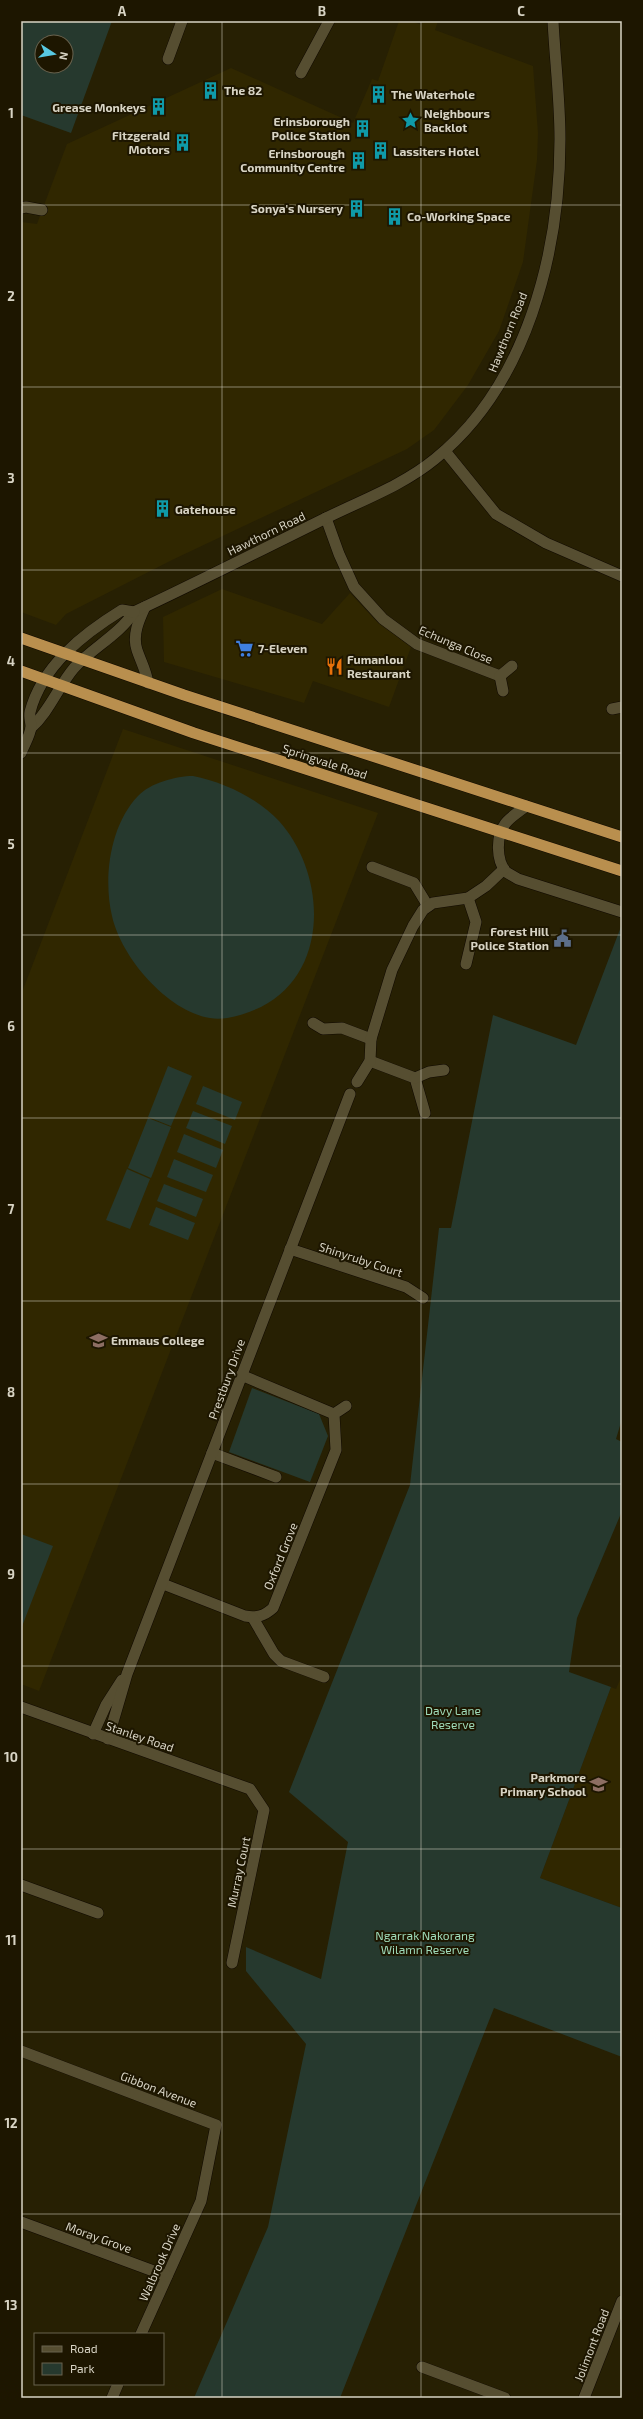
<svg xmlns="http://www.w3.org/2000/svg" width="643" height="2419" font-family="'Exo 2',sans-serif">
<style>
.built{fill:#302700}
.green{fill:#26392e;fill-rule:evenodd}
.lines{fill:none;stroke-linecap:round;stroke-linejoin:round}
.minor-casing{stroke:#100900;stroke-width:12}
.secondary-casing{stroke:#100900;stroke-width:12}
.trunk-casing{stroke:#100900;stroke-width:12}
.minor{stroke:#564e31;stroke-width:11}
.secondary{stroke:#564e31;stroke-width:11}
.trunk{stroke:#b98f4e;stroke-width:11}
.grid{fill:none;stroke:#d8d4c4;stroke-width:1;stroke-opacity:0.55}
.labels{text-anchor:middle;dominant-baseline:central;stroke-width:4;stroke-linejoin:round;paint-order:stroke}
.poi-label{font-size:12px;font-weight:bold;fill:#d8d4c4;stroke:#1d1600;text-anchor:start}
.street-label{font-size:12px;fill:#d8d4c4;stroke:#1d1600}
.park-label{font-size:12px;fill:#9fdbb9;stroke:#1d1600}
.neatline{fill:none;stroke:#d8d4c4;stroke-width:1.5}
.grid-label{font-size:13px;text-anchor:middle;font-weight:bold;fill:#d8d4c4}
</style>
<rect width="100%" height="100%" fill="#272003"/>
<g class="built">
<polygon points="399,21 412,21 421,25 423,21 438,21 435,30 533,66 538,133 537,160 523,262 499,331 468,385 434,430 407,449 172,560 66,614 56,625 21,612 21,222 37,224 67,144 231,68 353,123 372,79 378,81"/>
<polygon points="222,589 322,624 350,593 377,622 411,647 389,707 313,681 304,703 164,662 163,617"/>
<polygon points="123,729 378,813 39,1691 21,1684 21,995"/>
<polygon points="622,1675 622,1908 540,1878 611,1687 616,1689"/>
</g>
<g class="green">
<path d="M21 21H112L71 133 21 115ZM42 42H66V66H42Z"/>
<path d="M193 776C223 782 258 798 279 821 326 873 331 972 261 1007 246 1014 226 1021 210 1018 167 1011 121 957 112 916 103 878 110 825 138 796 150 783 176 776 193 776Z"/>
<polygon points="622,924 622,1419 616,1439 622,1442 622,1511 577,1618 569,1672 611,1687 540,1878 622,1908 622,2057 494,2008 340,2398 194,2398 268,2227 306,2044 246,1971 246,1947 321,1979 348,1842 289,1792 410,1485 439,1228 451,1228 493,1015 576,1045"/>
<polygon points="168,1066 192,1076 171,1126 148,1117"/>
<polygon points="203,1086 242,1102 235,1120 196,1104"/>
<polygon points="193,1111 232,1126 225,1144 186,1128"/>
<polygon points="148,1118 171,1127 151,1178 128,1168"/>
<polygon points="184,1134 223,1150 216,1168 177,1152"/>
<polygon points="174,1159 213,1175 206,1192 167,1177"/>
<polygon points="127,1169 150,1179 130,1229 106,1220"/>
<polygon points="164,1184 203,1199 196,1217 157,1201"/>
<polygon points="156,1207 195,1223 188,1240 149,1225"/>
<polygon points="252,1388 319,1414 328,1436 310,1482 229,1452"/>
<polygon points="21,1534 53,1546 21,1629"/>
</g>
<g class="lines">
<defs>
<g id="minor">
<polyline points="168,59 182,21"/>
<polyline points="301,73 329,21"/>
<polyline points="21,208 26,207 42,210"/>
<polyline points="445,451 496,514 546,543 622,576"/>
<polyline points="326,518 339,554 354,587 383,619 417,644 500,676"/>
<polyline points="503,691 500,676 512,666"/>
<polyline points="612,709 622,707"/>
<path d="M526 806C519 812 510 817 505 824 496 836 496 860 506 872L518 879 622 912"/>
<polyline points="372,867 414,883 428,906"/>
<polyline points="466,964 476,922 468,898"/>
<polyline points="313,1023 323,1029 342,1028 371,1039"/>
<polyline points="370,1061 415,1078 425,1113"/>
<polyline points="415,1078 429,1072 444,1070"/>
<polyline points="357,1082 370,1061 371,1039 392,970 413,926 423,910 433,903 468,898 486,886 504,869"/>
<polyline points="290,1249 406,1287 423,1298"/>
<polyline points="241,1375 334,1414"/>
<polyline points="212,1453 276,1477"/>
<path d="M163 1584 245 1616C257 1618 264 1616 273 1608L336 1450 334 1414 346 1406"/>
<polyline points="253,1618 274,1654 281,1661 324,1677"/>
<polyline points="21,1707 250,1789 264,1810 232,1963"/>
<polyline points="93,1734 106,1705 122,1680"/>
<polyline points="108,1739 127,1674 350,1094"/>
<polyline points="21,1885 98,1913"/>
<polyline points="21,2051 216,2125 201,2201 141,2334"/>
<polyline points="21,2222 167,2276"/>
<polyline points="422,2367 505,2398"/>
<polyline points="112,2398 118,2384"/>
<polyline points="584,2398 622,2301"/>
</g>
<g id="secondary">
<path d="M145 607C139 620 132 635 137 650 141 662 146 670 148 683"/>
<path d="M31 728C49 712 58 687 74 668 92 648 119 635 134 612 198 582 261 550 324 519 362 500 402 486 435 459 527 385 560 252 560 139 560 100 555 60 553 21"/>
<path d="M21 753C24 745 30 736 31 727 31 722 29 717 30 712 42 666 83 634 122 610L134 612"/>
</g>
<g id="trunk">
<polyline points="21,638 184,695 622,837"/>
<polyline points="21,671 194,733 622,871"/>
</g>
</defs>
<use href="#minor" class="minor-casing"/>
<use href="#secondary" class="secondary-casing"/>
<use href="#trunk" class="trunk-casing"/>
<use href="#minor" class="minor"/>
<use href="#secondary" class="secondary"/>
<use href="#trunk" class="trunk"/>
</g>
<path class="grid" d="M222 21V2398M421 21V2398M21 205H622M21 387H622M21 570H622M21 753H622M21 935H622M21 1118H622M21 1301H622M21 1484H622M21 1666H622M21 1849H622M21 2032H622M21 2214H622"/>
<defs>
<symbol id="building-bare" viewBox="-9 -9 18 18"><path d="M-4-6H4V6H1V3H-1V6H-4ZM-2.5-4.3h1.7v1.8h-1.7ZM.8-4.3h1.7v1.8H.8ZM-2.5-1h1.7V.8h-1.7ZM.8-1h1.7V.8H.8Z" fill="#0f9aa8" stroke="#1d1600" stroke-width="2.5" paint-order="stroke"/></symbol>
<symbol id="sight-bare" viewBox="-9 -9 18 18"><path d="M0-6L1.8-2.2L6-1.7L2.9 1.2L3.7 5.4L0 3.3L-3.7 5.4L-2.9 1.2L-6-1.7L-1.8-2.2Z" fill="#0f9aa8" stroke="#1d1600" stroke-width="2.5" paint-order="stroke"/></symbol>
<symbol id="supermarket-bare" viewBox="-9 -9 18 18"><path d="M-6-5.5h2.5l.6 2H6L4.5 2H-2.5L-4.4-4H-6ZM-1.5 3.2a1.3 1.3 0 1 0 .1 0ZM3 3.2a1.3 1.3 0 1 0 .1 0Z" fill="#3f7fe0" stroke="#1d1600" stroke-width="2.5" paint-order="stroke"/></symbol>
<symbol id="restaurant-bare" viewBox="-9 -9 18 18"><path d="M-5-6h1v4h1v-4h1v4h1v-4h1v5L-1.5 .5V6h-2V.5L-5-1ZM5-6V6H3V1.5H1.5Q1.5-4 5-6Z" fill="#e8710a" stroke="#1d1600" stroke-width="2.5" paint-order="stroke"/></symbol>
<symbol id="civic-bare" viewBox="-9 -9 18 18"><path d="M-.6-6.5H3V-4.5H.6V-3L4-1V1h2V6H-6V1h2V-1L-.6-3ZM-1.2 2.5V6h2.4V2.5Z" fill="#5c6f8a" stroke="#1d1600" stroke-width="2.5" paint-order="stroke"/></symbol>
<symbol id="school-bare" viewBox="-9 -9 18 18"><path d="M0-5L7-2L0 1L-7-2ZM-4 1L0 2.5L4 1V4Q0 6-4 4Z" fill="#8d6e63" stroke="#1d1600" stroke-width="2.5" paint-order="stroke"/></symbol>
</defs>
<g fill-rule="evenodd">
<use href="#building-bare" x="198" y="78" width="25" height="25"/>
<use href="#building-bare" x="366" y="82" width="25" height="25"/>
<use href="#building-bare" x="146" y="94" width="25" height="25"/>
<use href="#sight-bare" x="398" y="108" width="25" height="25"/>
<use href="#building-bare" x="350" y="116" width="25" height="25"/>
<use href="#building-bare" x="170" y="130" width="25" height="25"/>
<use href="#building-bare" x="368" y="138" width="25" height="25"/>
<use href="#building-bare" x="346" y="148" width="25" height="25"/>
<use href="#building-bare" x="344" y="196" width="25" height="25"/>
<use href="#building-bare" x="382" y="204" width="25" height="25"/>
<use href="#building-bare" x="150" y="496" width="25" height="25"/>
<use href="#supermarket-bare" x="232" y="636" width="25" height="25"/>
<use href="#restaurant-bare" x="322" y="654" width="25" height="25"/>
<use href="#civic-bare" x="550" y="926" width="25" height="25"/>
<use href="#school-bare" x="86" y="1328" width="25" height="25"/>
<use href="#school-bare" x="586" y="1772" width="25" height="25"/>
</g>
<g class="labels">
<g class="poi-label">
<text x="224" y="90">The 82</text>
<text x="391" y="94">The Waterhole</text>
<text x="146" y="107" text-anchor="end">Grease Monkeys</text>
<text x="424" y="113">Neighbours<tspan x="424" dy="14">Backlot</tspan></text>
<text x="350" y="121" text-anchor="end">Erinsborough<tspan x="350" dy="14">Police Station</tspan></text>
<text x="170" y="135" text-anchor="end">Fitzgerald<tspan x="170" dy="14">Motors</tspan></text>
<text x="393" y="151">Lassiters Hotel</text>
<text x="345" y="153" text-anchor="end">Erinsborough<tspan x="345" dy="14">Community Centre</tspan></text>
<text x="343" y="208" text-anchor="end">Sonya's Nursery</text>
<text x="407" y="216">Co-Working Space</text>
<text x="175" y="509">Gatehouse</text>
<text x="258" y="648">7-Eleven</text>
<text x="347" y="659">Fumanlou<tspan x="347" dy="14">Restaurant</tspan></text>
<text x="549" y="931" text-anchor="end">Forest Hill<tspan x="549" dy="14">Police Station</tspan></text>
<text x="111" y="1340">Emmaus College</text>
<text x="586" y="1777" text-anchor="end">Parkmore<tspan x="586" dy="14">Primary School</tspan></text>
</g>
<g class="street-label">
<text transform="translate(507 332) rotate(-68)">Hawthorn Road</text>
<text transform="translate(266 533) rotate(-26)">Hawthorn Road</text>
<text transform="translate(456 644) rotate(23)">Echunga Close</text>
<text transform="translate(325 761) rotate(18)">Springvale Road</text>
<text transform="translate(361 1259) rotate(18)">Shinyruby Court</text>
<text transform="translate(226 1379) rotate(-70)">Prestbury Drive</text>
<text transform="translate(280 1556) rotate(-68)">Oxford Grove</text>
<text transform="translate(140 1736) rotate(19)">Stanley Road</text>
<text transform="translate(238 1872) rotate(-78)">Murray Court</text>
<text transform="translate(159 2089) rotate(21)">Gibbon Avenue</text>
<text transform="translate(99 2237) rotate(20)">Moray Grove</text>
<text transform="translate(159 2262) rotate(-66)">Walbrook Drive</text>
<text transform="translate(591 2345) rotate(-69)">Jolimont Road</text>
</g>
<g class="park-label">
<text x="453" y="1710">Davy Lane<tspan x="453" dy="14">Reserve</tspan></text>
<text x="425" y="1935">Ngarrak Nakorang<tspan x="425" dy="14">Wilamn Reserve</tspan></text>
</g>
</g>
<rect width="643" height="2419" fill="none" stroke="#1d1600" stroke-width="44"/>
<rect x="34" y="2333" width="130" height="52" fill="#1d1600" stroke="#68624e"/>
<rect x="42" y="2346" width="20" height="6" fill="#564e31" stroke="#68624e"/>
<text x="70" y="2353" font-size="12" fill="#d8d4c4">Road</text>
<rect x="42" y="2363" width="20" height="12" fill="#26392e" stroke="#68624e"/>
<text x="70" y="2373" font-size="12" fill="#d8d4c4">Park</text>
<g transform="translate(54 54) rotate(102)"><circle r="19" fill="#1d1600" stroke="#68624e"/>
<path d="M0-3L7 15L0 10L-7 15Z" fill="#58c9e3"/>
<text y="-6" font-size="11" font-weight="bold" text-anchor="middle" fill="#d8d4c4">N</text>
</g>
<rect x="22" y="22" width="599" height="2375" class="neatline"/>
<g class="grid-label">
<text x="122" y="16">A</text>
<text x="322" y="16">B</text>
<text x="521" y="16">C</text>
<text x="11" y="118">1</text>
<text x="11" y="301">2</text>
<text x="11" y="483">3</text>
<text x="11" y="666">4</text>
<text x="11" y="849">5</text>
<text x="11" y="1031">6</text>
<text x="11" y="1214">7</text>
<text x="11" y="1397">8</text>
<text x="11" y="1579">9</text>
<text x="11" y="1762">10</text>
<text x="11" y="1945">11</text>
<text x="11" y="2128">12</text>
<text x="11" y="2310">13</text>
</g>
</svg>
